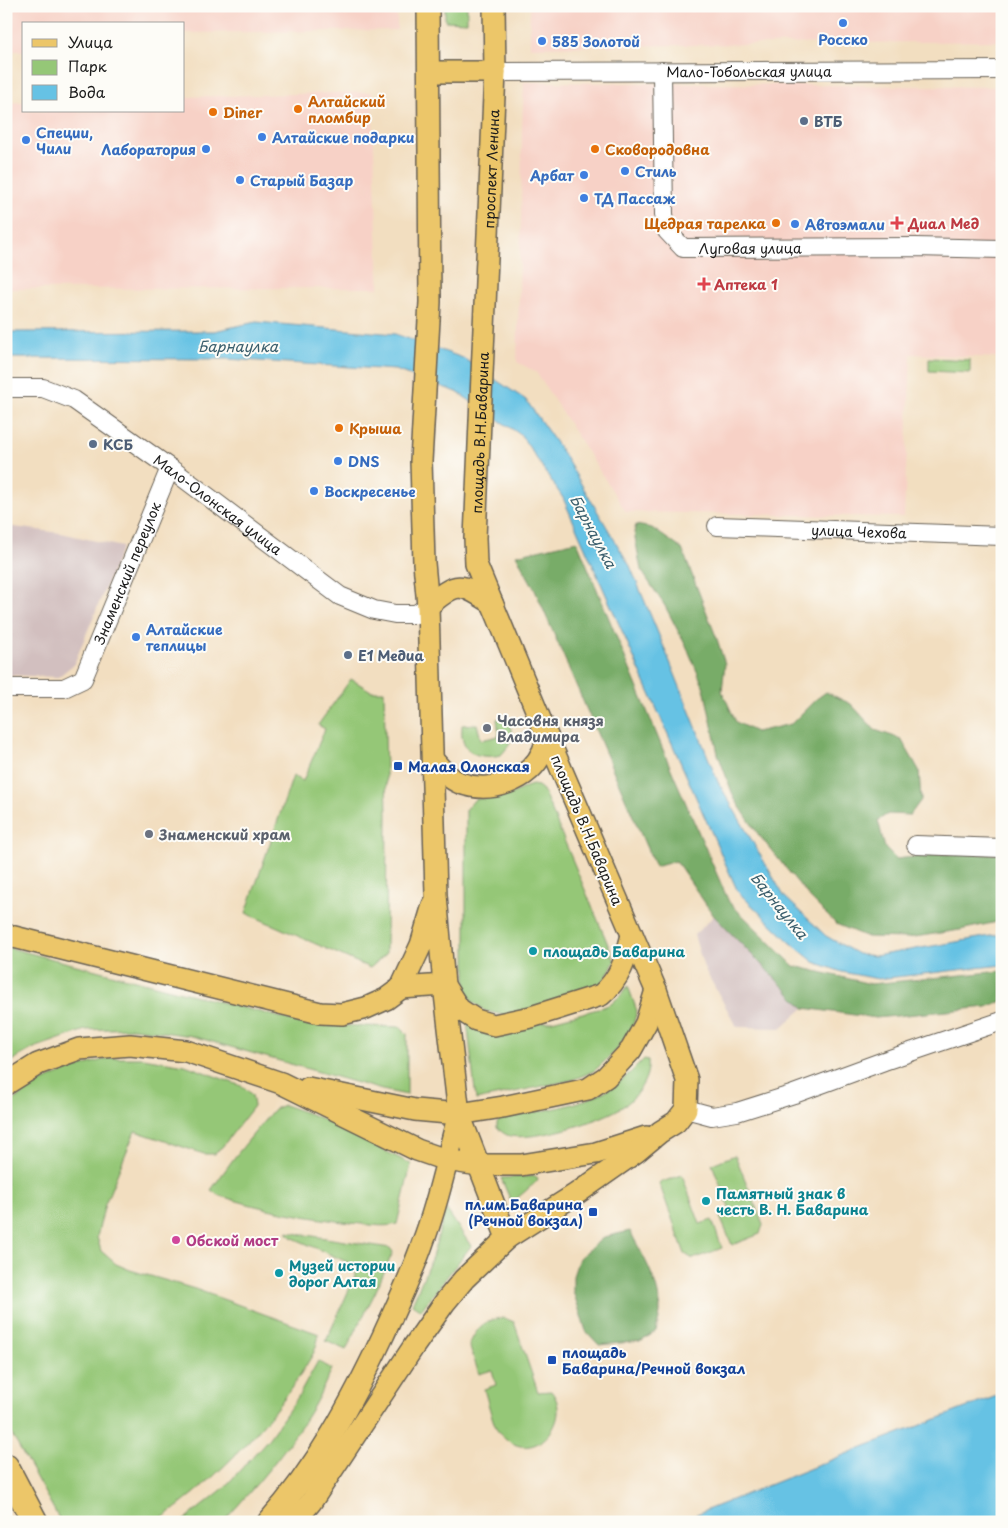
<svg xmlns="http://www.w3.org/2000/svg" width="1008" height="1528" font-family="'Playpen Sans',sans-serif">
<style>
.built{fill:#f7d1c6}
.industrial{fill:#d2bfbf}
.green{fill:#95c777;stroke:#58724a}
.forest{fill:#78ac68;stroke:#4a6442}
.water{fill:#66c2e4;stroke:#416f80}
.lines{fill:none;stroke-linecap:round;stroke-linejoin:round}
.minor-casing{stroke:#676055;stroke-width:20}
.major-casing{stroke:#676055;stroke-width:24}
.highway-casing{stroke:#676055;stroke-width:28}
.minor{stroke:#fff;stroke-width:18}
.major{stroke:#ecc669;stroke-width:21}
.highway{stroke:#ecc669;stroke-width:25}
.shop-dot{fill:#3f7fe0;stroke:#fdfcf7;stroke-width:2}
.food-dot{fill:#e8710a;stroke:#fdfcf7;stroke-width:2}
.service-dot{fill:#5c6f8a;stroke:#fdfcf7;stroke-width:2}
.health-dot{fill:#e0444e;stroke:#fdfcf7;stroke-width:2}
.worship-dot{fill:#6b7280;stroke:#fdfcf7;stroke-width:2}
.transit-dot{fill:#1a4fb4;stroke:#fdfcf7;stroke-width:2}
.culture-dot{fill:#0f9aa8;stroke:#fdfcf7;stroke-width:2}
.hotel-dot{fill:#d1479c;stroke:#fdfcf7;stroke-width:2}
.labels{text-anchor:middle;dominant-baseline:central;stroke-width:4;stroke-linejoin:round;paint-order:stroke}
.shop-label{font-size:14px;font-weight:bold;fill:#366cbe;stroke:#fdfcf7;text-anchor:start}
.street-label{font-size:14px;fill:#1c1c1c;stroke:#fdfcf7}
.food-label{font-size:14px;font-weight:bold;fill:#c56008;stroke:#fdfcf7;text-anchor:start}
.service-label{font-size:14px;font-weight:bold;fill:#4e5e75;stroke:#fdfcf7;text-anchor:start}
.health-label{font-size:14px;font-weight:bold;fill:#be3a42;stroke:#fdfcf7;text-anchor:start}
.worship-label{font-size:14px;font-weight:bold;fill:#5b616d;stroke:#fdfcf7;text-anchor:start}
.transit-label{font-size:14px;font-weight:bold;fill:#164399;stroke:#fdfcf7;text-anchor:start}
.culture-label{font-size:14px;font-weight:bold;fill:#0d838f;stroke:#fdfcf7;text-anchor:start}
.hotel-label{font-size:14px;font-weight:bold;fill:#b23c85;stroke:#fdfcf7;text-anchor:start}
.water-label{font-size:15px;font-style:italic;fill:#3a5e6c;stroke:#fdfcf7}
</style>
<rect width="100%" height="100%" fill="#fdfcf7"/>
<filter id="ink" filterUnits="userSpaceOnUse"><feTurbulence type="fractalNoise" baseFrequency=".02" numOctaves="2"/><feDisplacementMap in="SourceGraphic" scale="10" xChannelSelector="R" yChannelSelector="G"/><feConvolveMatrix kernelMatrix="1 2 1 2 8 2 1 2 1" color-interpolation-filters="sRGB"/></filter>
<filter id="wash" filterUnits="userSpaceOnUse"><feTurbulence type="fractalNoise" baseFrequency=".0096" numOctaves="4" result="noise"/><feDisplacementMap in="SourceGraphic" scale="20" xChannelSelector="R" yChannelSelector="G"/><feGaussianBlur stdDeviation="1.12" result="paint"/><feColorMatrix in="noise" values="0 0 0 0 0 0 0 0 0 0 0 0 0 0 0 0 0 1.4 0 .05"/><feComposite in="paint" operator="in"/></filter>
<g filter="url(#wash)">
<rect width="100%" height="100%" fill="#f2dec0"/>
<g class="built">
<polygon points="6,6 397,6 397,30 184,33 184,24 24,24 24,51 6,51"/>
<polygon points="530,6 1002,6 1002,41 530,47"/>
<polygon points="524,82 1002,87 1002,358 911,354 904,517 626,512 536,372 517,362 521,222 522,127"/>
<polygon points="372,92 379,288 6,289 6,103 24,102 24,111 184,111 184,97"/>
</g>
<g class="industrial">
<polygon points="6,526 61,533 122,547 74,664 58,677 6,675"/>
<polygon points="714,916 804,1008 781,1028 737,1027 704,968 694,935"/>
</g>
<g class="green">
<polygon points="445,6 467,6 467,22 445,21"/>
<polygon points="929,358 970,360 970,373 929,371"/>
<polygon points="351,679 371,691 384,691 387,815 386,954 370,968 246,913 293,776 303,781 325,729 318,725"/>
<path d="M506 716C514 733 514 741 501 755 487 758 467 757 463 741 461 736 462 730 462 725L477 724 481 740 499 736 497 719Z"/>
<path d="M532 785 538 786 543 790 615 961 598 991 508 1016 485 1011 472 1001 466 989V810L475 799C487 798 498 798 509 795 517 792 524 787 532 785Z"/>
<polygon points="6,947 291,1020 326,1025 400,1027 407,1034 407,1095 382,1090 192,1036 133,1028 85,1030 34,1048 6,1064"/>
<polygon points="628,986 637,1011 633,1025 617,1050 594,1071 572,1080 476,1100 467,1020 548,1022 598,1009 611,1004 621,995"/>
<path d="M110 1058H143L185 1065 244 1087 252 1095 254 1106 222 1147 215 1154H204L135 1131 105 1204 97 1237 101 1251 116 1264 130 1270 195 1289 319 1334C318 1340 316 1347 314 1352 310 1360 304 1368 300 1375 268 1426 207 1489 156 1522H61L6 1424V1108C33 1080 73 1068 110 1058Z"/>
<path d="M644 1059 648 1060C650 1075 641 1090 630 1101 612 1119 536 1141 510 1136 505 1135 501 1131 497 1128V1123L501 1118C539 1111 583 1107 615 1085 626 1078 635 1068 644 1059Z"/>
<path d="M284 1105 316 1116 411 1164 397 1224C383 1228 366 1224 351 1223 305 1217 262 1210 218 1195L211 1190 234 1158 264 1121 274 1109Z"/>
<polygon points="735,1155 763,1224 760,1234 732,1245 720,1217 731,1213 712,1164"/>
<polygon points="682,1175 700,1224 712,1220 722,1248 693,1259 685,1254 659,1183"/>
<polygon points="535,1176 538,1178 537,1181 514,1201 510,1199 501,1178"/>
<polygon points="446,1209 471,1246 421,1310 412,1304 432,1257"/>
<polygon points="287,1232 390,1248 393,1252 375,1293 346,1350 326,1341 356,1274 356,1266 291,1237"/>
<path d="M504 1318 514 1322 538 1392 551 1391C574 1418 536 1466 505 1438 503 1436 499 1433 497 1430 491 1417 488 1402 484 1389L496 1385 492 1370 479 1374 469 1345C478 1327 483 1320 504 1318Z"/>
<path d="M318 1361 332 1369C326 1381 320 1395 313 1407 288 1449 256 1486 223 1522H182L224 1488 269 1438 298 1397Z"/>
</g>
<g class="forest">
<polygon points="636,525 652,528 682,549 717,639 725,664 722,691 736,722 756,732 791,724 815,700 826,692 851,704 875,730 901,739 919,770 921,800 910,815 888,814 878,820 885,848 896,859 939,854 1002,854 1002,921 960,930 908,938 867,937 836,924 811,899 758,834 734,798 718,754 704,688 688,650 665,606 641,570 634,532"/>
<polygon points="577,541 671,769 729,902 794,966 871,984 1002,971 1002,1001 987,1007 876,1018 804,1008 714,916 676,861 655,867 534,588 516,555"/>
<path d="M630 1231C643 1256 660 1283 660 1312 660 1318 657 1325 656 1331L642 1341 599 1345 586 1331 573 1291V1276L579 1258 604 1237Z"/>
</g>
<g class="water">
<polygon points="256,322 395,334 463,358 526,400 561,450 630,566 666,652 718,782 784,896 826,936 858,954 875,956 1002,934 1002,965 878,979 842,972 814,962 792,944 738,892 563,498 521,435 457,392 395,370 227,359 6,358 6,332 214,331"/>
<polygon points="1002,1394 1002,1522 677,1522 866,1446"/>
</g>
</g>
<g filter="url(#ink)">
<g class="lines">
<defs>
<g id="minor">
<path id="s1" d="M662 71 664 214 667 231 683 248 915 247 1002 249"/>
<path id="s2" d="M495 72 1002 70"/>
<path id="s3" d="M6 388H43L74 400 170 468 340 596 374 610 395 614H416L428 606"/>
<path id="s4" d="M717 526 1002 536"/>
<path id="s5" d="M6 688H64L83 679 170 468"/>
<polyline points="916,845 1002,848"/>
<polyline points="686,1109 712,1116 737,1112 794,1094 884,1061 1002,1021"/>
</g>
<g id="major">
<polyline points="428,6 430,302 421,461 424,563 428,606 436,895 444,985 459,1114 507,1238"/>
<polyline points="429,72 495,72"/>
<path d="M428 606C457 581 460 582 492 603"/>
<path d="M433 760C441 769 448 778 460 783 490 794 529 782 543 751 545 746 546 741 547 736"/>
<polyline points="6,935 320,1013 342,1014 366,1008 386,999 401,988 421,945 433,905"/>
<path d="M445 987 459 1009 476 1020 494 1025 531 1017 601 995C620 979 626 959 632 935"/>
<polyline points="401,988 444,985"/>
<polyline points="6,1084 38,1064 79,1049 130,1045 186,1051 281,1083 417,1150 446,1160 479,1165 521,1165 596,1153 646,1137"/>
<polyline points="308,1088 415,1110 459,1114 503,1107 588,1089 606,1077 631,1050 646,1023 656,990"/>
<path d="M268 1522C317 1467 352 1402 383 1336 397 1305 412 1274 423 1242 439 1201 447 1157 459 1114"/>
<path id="s6" d="M294 1522 311 1502 414 1346 445 1302 464 1279 507 1238 576 1194 636 1152 660 1132 676 1122 686 1109 687 1080 656 990 547 736 476 564 475 538 495 72 494 6"/>
</g>
<polyline id="highway" points="6,1467 35,1522"/>
</defs>
<use href="#minor" class="minor-casing"/>
<use href="#major" class="major-casing"/>
<use href="#highway" class="highway-casing"/>
<use href="#minor" class="minor"/>
<use href="#major" class="major"/>
<use href="#highway" class="highway"/>
</g>
</g>
<g class="shop-dot">
<circle cx="843" cy="23" r="5"/>
<circle cx="542" cy="41" r="5"/>
<circle cx="262" cy="137" r="5"/>
<circle cx="26" cy="140" r="5"/>
<circle cx="206" cy="149" r="5"/>
<circle cx="625" cy="171" r="5"/>
<circle cx="584" cy="175" r="5"/>
<circle cx="240" cy="180" r="5"/>
<circle cx="584" cy="198" r="5"/>
<circle cx="795" cy="224" r="5"/>
<circle cx="338" cy="461" r="5"/>
<circle cx="314" cy="491" r="5"/>
<circle cx="136" cy="637" r="5"/>
</g>
<g class="food-dot">
<circle cx="298" cy="109" r="5"/>
<circle cx="213" cy="112" r="5"/>
<circle cx="595" cy="149" r="5"/>
<circle cx="776" cy="223" r="5"/>
<circle cx="339" cy="428" r="5"/>
</g>
<g class="service-dot">
<circle cx="804" cy="121" r="5"/>
<circle cx="93" cy="444" r="5"/>
<circle cx="348" cy="655" r="5"/>
</g>
<g class="health-dot">
<path d="M894.5 215.5h5v5h5v5h-5v5h-5v-5h-5v-5h5z"/>
<path d="M701.5 276.5h5v5h5v5h-5v5h-5v-5h-5v-5h5z"/>
</g>
<g class="worship-dot">
<circle cx="487" cy="728" r="5"/>
<circle cx="149" cy="834" r="5"/>
</g>
<g class="transit-dot">
<rect x="393" y="761" width="10" height="10" rx="2.5"/>
<rect x="588" y="1207" width="10" height="10" rx="2.5"/>
<rect x="547" y="1355" width="10" height="10" rx="2.5"/>
</g>
<g class="culture-dot">
<circle cx="533" cy="951" r="5"/>
<circle cx="706" cy="1201" r="5"/>
<circle cx="279" cy="1273" r="5"/>
</g>
<circle class="hotel-dot" cx="176" cy="1240" r="5"/>
<g class="labels">
<g class="shop-label">
<text x="843" y="39" text-anchor="middle">Росско</text>
<text x="552" y="41">585 Золотой</text>
<text x="36" y="132">Специи,<tspan x="36" dy="16">Чили</tspan></text>
<text x="272" y="137">Алтайские подарки</text>
<text x="196" y="149" text-anchor="end">Лаборатория</text>
<text x="635" y="171">Стиль</text>
<text x="574" y="175" text-anchor="end">Арбат</text>
<text x="250" y="180">Старый Базар</text>
<text x="594" y="198">ТД Пассаж</text>
<text x="805" y="224">Автоэмали</text>
<text x="348" y="461">DNS</text>
<text x="324" y="491">Воскресенье</text>
<text x="146" y="629">Алтайские<tspan x="146" dy="16">теплицы</tspan></text>
</g>
<g class="street-label">
<text stroke="none"><textPath href="#s2" startOffset="254">Мало-Тобольская улица</textPath></text>
<text stroke="none"><textPath href="#s6" startOffset="1560">проспект Ленина</textPath></text>
<text stroke="none"><textPath href="#s1" startOffset="251">Луговая улица</textPath></text>
<text stroke="none"><textPath href="#s6" startOffset="1296">площадь В.Н.Баварина</textPath></text>
<text stroke="none"><textPath href="#s3" startOffset="248">Мало-Олонская улица</textPath></text>
<text stroke="none"><textPath href="#s4" startOffset="142">улица Чехова</textPath></text>
<text stroke="none"><textPath href="#s5" startOffset="194">Знаменский переулок</textPath></text>
<text transform="translate(587 830) rotate(67)">площадь В.Н.Баварина</text>
</g>
<g class="food-label">
<text x="308" y="101">Алтайский<tspan x="308" dy="16">пломбир</tspan></text>
<text x="223" y="112">Diner</text>
<text x="605" y="149">Сковородовна</text>
<text x="766" y="223" text-anchor="end">Щедрая тарелка</text>
<text x="349" y="428">Крыша</text>
</g>
<g class="service-label">
<text x="814" y="121">ВТБ</text>
<text x="103" y="444">КСБ</text>
<text x="358" y="655">Е1 Медиа</text>
</g>
<g class="health-label">
<text x="908" y="223">Диал Мед</text>
<text x="714" y="284">Аптека 1</text>
</g>
<g class="worship-label">
<text x="497" y="720">Часовня князя<tspan x="497" dy="16">Владимира</tspan></text>
<text x="159" y="834">Знаменский храм</text>
</g>
<g class="transit-label">
<text x="408" y="766">Малая Олонская</text>
<text x="583" y="1204" text-anchor="end">пл.им.Баварина<tspan x="583" dy="16">(Речной вокзал)</tspan></text>
<text x="562" y="1352">площадь<tspan x="562" dy="16">Баварина/Речной вокзал</tspan></text>
</g>
<g class="culture-label">
<text x="543" y="951">площадь Баварина</text>
<text x="716" y="1193">Памятный знак в<tspan x="716" dy="16">честь В. Н. Баварина</tspan></text>
<text x="289" y="1265">Музей истории<tspan x="289" dy="16">дорог Алтая</tspan></text>
</g>
<g class="hotel-label">
<text x="186" y="1240">Обской мост</text>
</g>
<g class="water-label">
<text x="238" y="345">Барнаулка</text>
<text transform="translate(594 531) rotate(62)">Барнаулка</text>
<text transform="translate(780 905) rotate(51)">Барнаулка</text>
</g>
</g>
<rect width="1008" height="1528" fill="none" stroke="#fdfcf7" stroke-width="25"/>
<rect x="22" y="22" width="162" height="90" fill="#fdfcf7" stroke="#a3a29f"/>
<rect x="32" y="39" width="25" height="8" fill="#ecc669" stroke="#a3a29f"/>
<text x="68" y="48" font-size="15" fill="#1c1c1c">Улица</text>
<rect x="32" y="60" width="25" height="15" fill="#95c777" stroke="#a3a29f"/>
<text x="68" y="72" font-size="15" fill="#1c1c1c">Парк</text>
<rect x="32" y="85" width="25" height="15" fill="#66c2e4" stroke="#a3a29f"/>
<text x="68" y="98" font-size="15" fill="#1c1c1c">Вода</text>
</svg>
